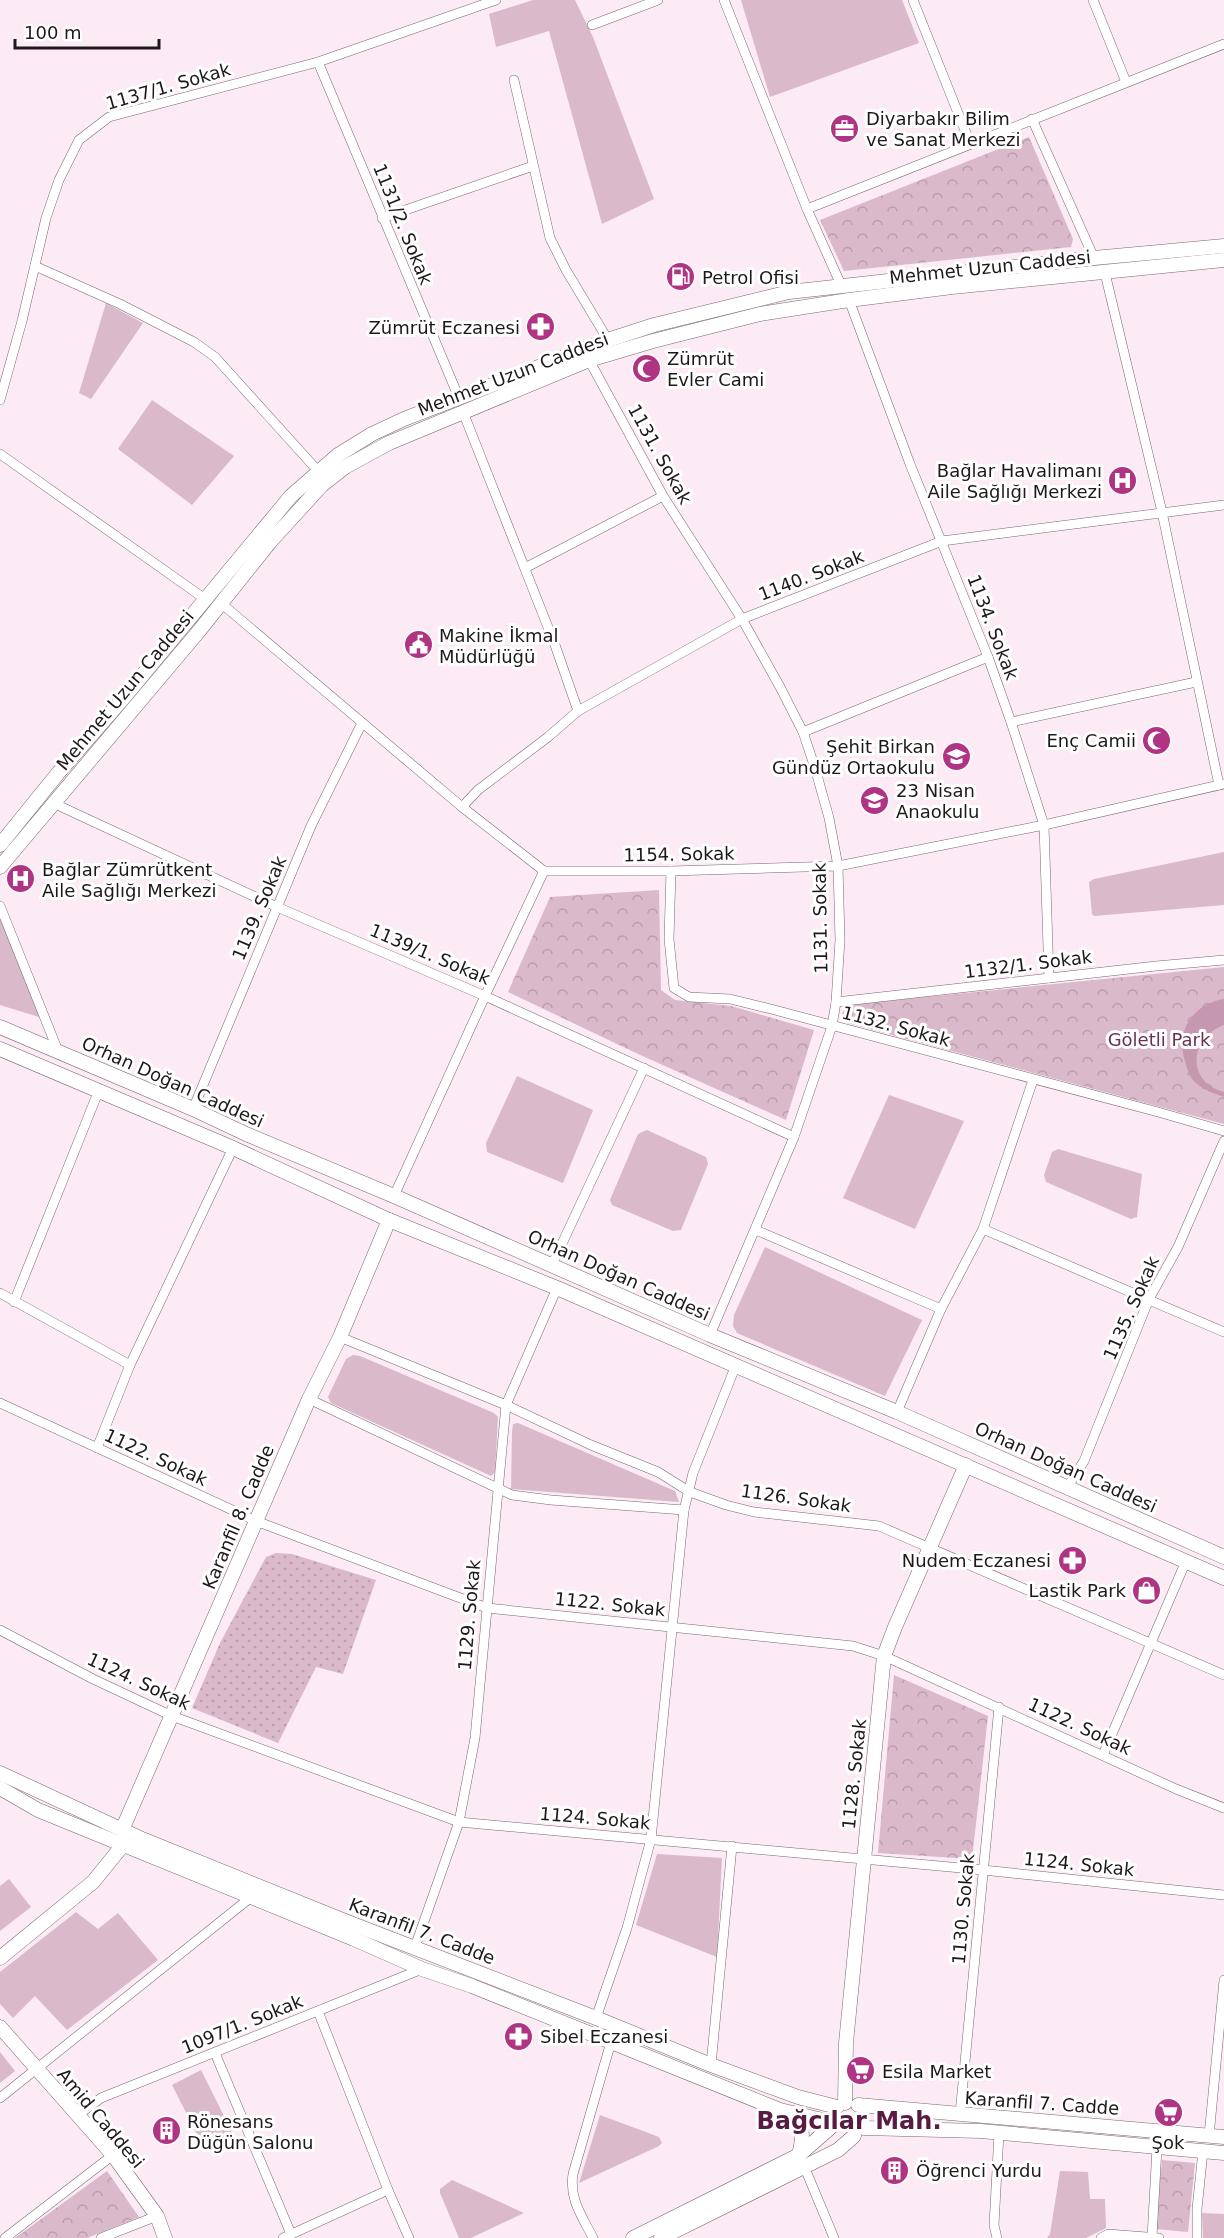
<svg xmlns="http://www.w3.org/2000/svg" width="1224" height="2238" font-family="'DejaVu Sans',sans-serif">
<style>
.grass{fill:#dab9ca}
.park{fill:url(#park-crowns)}
.garden{fill:url(#garden-dots)}
.water{fill:#c698b0}
.lines{fill:none;stroke-linecap:round;stroke-linejoin:round}
.street-casing{stroke:#776870;stroke-width:10}
.secondary-casing{stroke:#776870;stroke-width:15}
.street{stroke:#fff;stroke-width:9}
.secondary{stroke:#fff;stroke-width:14}
.labels{text-anchor:middle;dominant-baseline:central;stroke-width:6;stroke-linejoin:round;paint-order:stroke}
.street-label{font-size:18px;fill:#1e181b;stroke:#fff}
.poi-label{font-size:18px;fill:#1e181b;stroke:#fff;text-anchor:start}
.park-label{font-size:18px;fill:#693052;stroke:#fff}
.district-label{font-size:24px;font-weight:bold;fill:#581c42;stroke:#fff}
</style>
<defs>
<pattern id="park-crowns" width="20" height="18" patternUnits="userSpaceOnUse" patternTransform="scale(1.5)"><rect width="20" height="18" fill="#dab9ca"/><path d="M2 6a3 3 0 1 1 6 0M12 15a3 3 0 1 1 6 0" fill="none" stroke="#bb9ead"/></pattern>
<pattern id="garden-dots" width="8" height="8" patternUnits="userSpaceOnUse" patternTransform="scale(1.5)"><rect width="8" height="8" fill="#dab9ca"/><path d="M2 2h.1M6 6h.1" fill="none" stroke="#bb9ead" stroke-width="1.8" stroke-linecap="round"/></pattern>
</defs>
<rect width="100%" height="100%" fill="#fcebf4"/>
<g class="grass">
<polygon points="533,0 575,0 593,37 654,199 602,224 549,31 496,47 489,14"/>
<polygon points="741,0 902,0 919,43 770,97"/>
<polygon points="106,303 143,323 91,399 79,393"/>
<polygon points="152,400 234,456 192,505 118,449"/>
<polygon points="1224,852 1224,905 1094,916 1092,914 1089,882 1094,879"/>
<polygon points="0,919 42,1018 0,1005"/>
<polygon points="517,1076 593,1110 563,1183 487,1152 486,1143"/>
<polygon points="889,1095 964,1121 915,1229 843,1198"/>
<polygon points="647,1130 706,1157 708,1164 681,1230 673,1231 612,1205 610,1200 638,1134"/>
<polygon points="1058,1149 1142,1174 1137,1217 1131,1219 1046,1182 1044,1175 1052,1152"/>
<polygon points="765,1247 922,1320 885,1396 737,1333 733,1326 734,1315"/>
<polygon points="353,1355 360,1356 494,1413 498,1417 495,1472 491,1476 331,1403 328,1397 346,1359"/>
<polygon points="518,1423 675,1491 679,1502 511,1489 512,1432 513,1424"/>
<polygon points="657,1854 722,1858 717,1957 636,1925"/>
<polygon points="9,1879 31,1907 0,1931 0,1886"/>
<polygon points="76,1912 98,1929 118,1913 158,1960 67,2030 35,1996 13,2018 0,2004 0,1972"/>
<polygon points="0,2052 15,2071 0,2083"/>
<polygon points="201,2070 232,2132 203,2146 172,2085"/>
<polygon points="600,2115 659,2137 662,2143 659,2146 579,2183"/>
<polygon points="1060,2171 1088,2172 1090,2199 1105,2199 1106,2228 1086,2238 1047,2238 1050,2234"/>
<polygon points="452,2180 524,2213 471,2238 459,2238 440,2193 440,2189"/>
<polygon points="1202,2213 1224,2214 1224,2238 1203,2238"/>
</g>
<g class="park">
<polygon points="1029,137 1073,239 1071,247 844,271 820,220"/>
<polygon points="659,890 661,990 675,1000 731,1006 814,1030 786,1120 638,1054 508,992 550,897"/>
<polygon points="1224,967 1224,1124 847,1023 841,1017 845,1006 855,1004"/>
<polygon points="894,1675 988,1716 972,1859 878,1853"/>
<polygon points="1162,2160 1195,2163 1188,2232 1155,2229"/>
<polygon points="107,2171 139,2217 87,2238 15,2238"/>
</g>
<polygon class="garden" points="276,1553 292,1554 376,1580 343,1674 316,1667 278,1743 192,1708 220,1643 266,1557"/>
<path class="water" d="M1224 999V1025C1189 1038 1186 1082 1224 1092V1097C1213 1093 1203 1090 1195 1082 1189 1077 1187 1068 1185 1061 1175 1031 1193 1004 1224 999Z"/>
<g class="lines">
<defs>
<g id="street">
<polyline points="724,0 807,209 841,285"/>
<polyline points="913,0 970,143"/>
<polyline points="1093,0 1126,82"/>
<polyline points="592,25 658,0"/>
<polyline points="318,62 459,398"/>
<polyline points="514,80 550,238 566,270 608,340"/>
<polyline points="1032,119 1094,258"/>
<polyline points="807,209 1224,44"/>
<polyline points="382,218 533,166"/>
<polyline points="35,266 120,304 194,342 215,357 318,471"/>
<polyline points="1105,273 1162,512 1219,785"/>
<polyline points="849,300 910,464 988,657 1011,722 1044,825 1049,978"/>
<polyline points="589,360 663,496 742,619 780,687 803,732 815,768 829,818 838,866 840,940 836,1002 832,1026 794,1137 710,1335"/>
<polyline points="0,400 22,321 46,218 59,180 79,140 109,117 318,62 496,0"/>
<polyline points="463,412 555,645 578,711"/>
<polyline points="0,454 205,599"/>
<polyline points="525,568 663,496"/>
<polyline points="222,604 462,807 544,871 671,871 838,866 1044,825 1224,784"/>
<polyline points="1011,722 1196,682"/>
<polyline points="803,732 988,657"/>
<polyline points="53,803 277,907 485,996 794,1137"/>
<polyline points="462,807 478,790 548,737 578,711 742,619 942,541 1224,505"/>
<polyline points="671,871 669,939 674,988 689,997 730,999 771,1009 1158,1112 1224,1131"/>
<polyline points="0,906 58,1051"/>
<polyline points="836,1002 1156,966 1224,960"/>
<polyline points="193,1109 311,826 362,723"/>
<polyline points="394,1196 485,996 544,871"/>
<polyline points="983,1229 1224,1332"/>
<polyline points="756,1230 941,1309"/>
<polyline points="552,1265 644,1068"/>
<polyline points="0,1293 130,1365"/>
<polyline points="14,1302 99,1090"/>
<polyline points="340,1337 506,1405 591,1445 658,1472 690,1492 726,1505 754,1512 879,1526 1224,1675"/>
<polyline points="309,1399 512,1495 551,1500 684,1510"/>
<polyline points="0,1403 256,1521 487,1608 853,1646 884,1656 1176,1789 1224,1808"/>
<polyline points="897,1412 941,1309 983,1229 1033,1080"/>
<polyline points="97,1448 130,1365 233,1148"/>
<polyline points="1067,1488 1084,1461 1149,1299 1178,1247 1224,1141"/>
<polyline points="0,1630 93,1679 172,1716 459,1822 983,1870 1224,1895"/>
<polyline points="1103,1755 1186,1561"/>
<polyline points="415,1947 459,1822 475,1738 506,1405 557,1288"/>
<polyline points="318,2011 388,2190 409,2238"/>
<polyline points="596,2018 627,1928 651,1839 684,1510 693,1473 736,1365"/>
<polyline points="215,2053 291,2234"/>
<polyline points="711,2065 732,1846"/>
<polyline points="0,2098 250,1898"/>
<polyline points="960,2114 999,1707"/>
<polyline points="78,2115 101,2098 422,1969"/>
<polyline points="1209,2136 1224,1980"/>
<polyline points="804,2166 834,2238"/>
<polyline points="1152,2237 1157,2148"/>
<polyline points="5,2238 113,2155"/>
<polyline points="101,2238 157,2216"/>
<polyline points="283,2238 388,2190"/>
<path d="M593 2238C582 2216 569 2199 573 2174L611 2042"/>
<polyline points="997,2238 994,2225 999,2133"/>
<polyline points="1101,2238 1108,2234 1159,2238"/>
<polyline points="1197,2238 1197,2209 1203,2151"/>
</g>
<g id="secondary">
<polyline points="0,845 59,772 121,701 291,496 338,455 372,434 404,419 608,340 654,325 789,292 1094,258 1224,246"/>
<polyline points="0,867 199,631 270,542 322,485 345,467 389,443 589,360 653,341 760,314 849,300 952,287 1224,260"/>
<polyline points="0,1027 193,1109 246,1134 394,1196 710,1335 897,1412 1224,1557"/>
<polyline points="0,1049 233,1148 389,1220 557,1288 1224,1578"/>
<polyline points="0,1773 142,1839 350,1923 596,2018 711,2065 798,2097 837,2107"/>
<polyline points="0,1788 38,1810 354,1939 422,1969 472,1986 780,2110 831,2122"/>
<polyline points="122,1830 309,1399 340,1337 389,1220"/>
<polyline points="0,1958 93,1882 123,1845"/>
<polyline points="0,2027 113,2155 157,2216 165,2238"/>
<polyline points="845,2103 846,2043 884,1656 895,1627 966,1465"/>
<polyline points="858,2105 1224,2137"/>
<path d="M795 2115C804 2129 803 2139 799 2155"/>
<polyline points="863,2128 981,2131 1224,2153"/>
<polyline points="633,2238 799,2155 832,2126"/>
<polyline points="661,2238 838,2150 854,2136"/>
</g>
</defs>
<use href="#street" class="street-casing"/>
<use href="#secondary" class="secondary-casing"/>
<use href="#street" class="street"/>
<use href="#secondary" class="secondary"/>
</g>
<defs>
<symbol id="office-disc" viewBox="-11 -11 22 22"><circle r="9.5" fill="#b03484" stroke="#fff"/><path d="M-6-3h4V-5.5h4V-3h4V5H-6ZM-1-4.5V-3h2v-1.5ZM-6 0V1H6V0Z" fill="#fff"/></symbol>
<symbol id="fuel-disc" viewBox="-11 -11 22 22"><circle r="9.5" fill="#b03484" stroke="#fff"/><path d="M-5.5-6h7V0h2V4h1.3V-2.5L3-4.5l.8-.8L6-3V5H2.5V1h-1V6h-7ZM-4.2-4.7v3.2H.2V-4.7Z" fill="#fff"/></symbol>
<symbol id="pharmacy-disc" viewBox="-11 -11 22 22"><circle r="9.5" fill="#b03484" stroke="#fff"/><path d="M-2-6h4v4h4v4h-4v4h-4v-4h-4v-4h4Z" fill="#fff"/></symbol>
<symbol id="mosque-disc" viewBox="-11 -11 22 22"><circle r="9.5" fill="#b03484" stroke="#fff"/><path d="M3.5-4.9A6 6 0 1 0 3.5 4.9A5 5 0 1 1 3.5-4.9Z" fill="#fff"/></symbol>
<symbol id="hospital-disc" viewBox="-11 -11 22 22"><circle r="9.5" fill="#b03484" stroke="#fff"/><path d="M-5-5h3v3.5h4V-5h3V5h-3V1.5h-4V5h-3Z" fill="#fff"/></symbol>
<symbol id="civic-disc" viewBox="-11 -11 22 22"><circle r="9.5" fill="#b03484" stroke="#fff"/><path d="M-.6-6.5H3V-4.5H.6V-3L4-1V1h2V6H-6V1h2V-1L-.6-3ZM-1.2 2.5V6h2.4V2.5Z" fill="#fff"/></symbol>
<symbol id="school-disc" viewBox="-11 -11 22 22"><circle r="9.5" fill="#b03484" stroke="#fff"/><path d="M0-5L7-2L0 1L-7-2ZM-4 1L0 2.5L4 1V4Q0 6-4 4Z" fill="#fff"/></symbol>
<symbol id="shop-disc" viewBox="-11 -11 22 22"><circle r="9.5" fill="#b03484" stroke="#fff"/><path d="M-5-2.5h2.3a2.7 3.5 0 0 1 5.4 0H5L5.5 6h-11ZM-1.5-2.5h3a1.5 2.3 0 0 0-3 0Z" fill="#fff"/></symbol>
<symbol id="supermarket-disc" viewBox="-11 -11 22 22"><circle r="9.5" fill="#b03484" stroke="#fff"/><path d="M-6-5.5h2.5l.6 2H6L4.5 2H-2.5L-4.4-4H-6ZM-1.5 3.2a1.3 1.3 0 1 0 .1 0ZM3 3.2a1.3 1.3 0 1 0 .1 0Z" fill="#fff"/></symbol>
<symbol id="building-disc" viewBox="-11 -11 22 22"><circle r="9.5" fill="#b03484" stroke="#fff"/><path d="M-4-6H4V6H1V3H-1V6H-4ZM-2.5-4.3h1.7v1.8h-1.7ZM.8-4.3h1.7v1.8H.8ZM-2.5-1h1.7V.8h-1.7ZM.8-1h1.7V.8H.8Z" fill="#fff"/></symbol>
</defs>
<g fill-rule="evenodd">
<use href="#office-disc" x="828" y="112" width="33" height="33"/>
<use href="#fuel-disc" x="664" y="260" width="33" height="33"/>
<use href="#pharmacy-disc" x="524" y="310" width="33" height="33"/>
<use href="#mosque-disc" x="630" y="352" width="33" height="33"/>
<use href="#hospital-disc" x="1106" y="464" width="33" height="33"/>
<use href="#civic-disc" x="402" y="628" width="33" height="33"/>
<use href="#mosque-disc" x="1140" y="724" width="33" height="33"/>
<use href="#school-disc" x="940" y="740" width="33" height="33"/>
<use href="#school-disc" x="858" y="784" width="33" height="33"/>
<use href="#hospital-disc" x="4" y="862" width="33" height="33"/>
<use href="#pharmacy-disc" x="1056" y="1544" width="33" height="33"/>
<use href="#shop-disc" x="1130" y="1574" width="33" height="33"/>
<use href="#pharmacy-disc" x="502" y="2020" width="33" height="33"/>
<use href="#supermarket-disc" x="844" y="2054" width="33" height="33"/>
<use href="#supermarket-disc" x="1152" y="2096" width="33" height="33"/>
<use href="#building-disc" x="150" y="2114" width="33" height="33"/>
<use href="#building-disc" x="878" y="2154" width="33" height="33"/>
</g>
<g class="labels">
<g class="street-label">
<text transform="translate(168 86) rotate(-16)">1137/1. Sokak</text>
<text transform="translate(403 224) rotate(68)">1131/2. Sokak</text>
<text transform="translate(990 267) rotate(-6)">Mehmet Uzun Caddesi</text>
<text transform="translate(513 374) rotate(-21)">Mehmet Uzun Caddesi</text>
<text transform="translate(660 454) rotate(61)">1131. Sokak</text>
<text transform="translate(811 575) rotate(-21)">1140. Sokak</text>
<text transform="translate(993 627) rotate(69)">1134. Sokak</text>
<text transform="translate(125 690) rotate(-50)">Mehmet Uzun Caddesi</text>
<text transform="translate(679 854) rotate(-1)">1154. Sokak</text>
<text transform="translate(259 908) rotate(-67)">1139. Sokak</text>
<text transform="translate(820 918) rotate(-91)">1131. Sokak</text>
<text transform="translate(430 954) rotate(23)">1139/1. Sokak</text>
<text transform="translate(1028 964) rotate(-7)">1132/1. Sokak</text>
<text transform="translate(896 1026) rotate(15)">1132. Sokak</text>
<text transform="translate(173 1082) rotate(24)">Orhan Doğan Caddesi</text>
<text transform="translate(619 1275) rotate(24)">Orhan Doğan Caddesi</text>
<text transform="translate(1131 1308) rotate(-66)">1135. Sokak</text>
<text transform="translate(156 1457) rotate(25)">1122. Sokak</text>
<text transform="translate(1066 1467) rotate(24)">Orhan Doğan Caddesi</text>
<text transform="translate(796 1498) rotate(8)">1126. Sokak</text>
<text transform="translate(238 1517) rotate(-67)">Karanfil 8. Cadde</text>
<text transform="translate(610 1604) rotate(6)">1122. Sokak</text>
<text transform="translate(469 1615) rotate(-85)">1129. Sokak</text>
<text transform="translate(139 1681) rotate(25)">1124. Sokak</text>
<text transform="translate(1080 1726) rotate(25)">1122. Sokak</text>
<text transform="translate(854 1774) rotate(-84)">1128. Sokak</text>
<text transform="translate(595 1818) rotate(5)">1124. Sokak</text>
<text transform="translate(1079 1864) rotate(6)">1124. Sokak</text>
<text transform="translate(963 1909) rotate(-85)">1130. Sokak</text>
<text transform="translate(422 1931) rotate(21)">Karanfil 7. Cadde</text>
<text transform="translate(242 2024) rotate(-22)">1097/1. Sokak</text>
<text transform="translate(1042 2103) rotate(4)">Karanfil 7. Cadde</text>
<text transform="translate(101 2118) rotate(50)">Amid Caddesi</text>
</g>
<g class="poi-label">
<text x="866" y="118">Diyarbakır Bilim<tspan x="866" dy="21">ve Sanat Merkezi</tspan></text>
<text x="702" y="277">Petrol Ofisi</text>
<text x="520" y="327" text-anchor="end">Zümrüt Eczanesi</text>
<text x="667" y="358">Zümrüt<tspan x="667" dy="21">Evler Cami</tspan></text>
<text x="1102" y="470" text-anchor="end">Bağlar Havalimanı<tspan x="1102" dy="21">Aile Sağlığı Merkezi</tspan></text>
<text x="439" y="635">Makine İkmal<tspan x="439" dy="21">Müdürlüğü</tspan></text>
<text x="1136" y="740" text-anchor="end">Enç Camii</text>
<text x="935" y="746" text-anchor="end">Şehit Birkan<tspan x="935" dy="21">Gündüz Ortaokulu</tspan></text>
<text x="896" y="790">23 Nisan<tspan x="896" dy="21">Anaokulu</tspan></text>
<text x="42" y="869">Bağlar Zümrütkent<tspan x="42" dy="21">Aile Sağlığı Merkezi</tspan></text>
<text x="1051" y="1560" text-anchor="end">Nudem Eczanesi</text>
<text x="1126" y="1590" text-anchor="end">Lastik Park</text>
<text x="540" y="2036">Sibel Eczanesi</text>
<text x="882" y="2071">Esila Market</text>
<text x="187" y="2121">Rönesans<tspan x="187" dy="21">Düğün Salonu</tspan></text>
<text x="1168" y="2142" text-anchor="middle">Şok</text>
<text x="916" y="2170">Öğrenci Yurdu</text>
</g>
<g class="park-label">
<text x="1159" y="1039">Göletli Park</text>
</g>
<g class="district-label">
<text x="849" y="2121">Bağcılar Mah.</text>
</g>
</g>
<path d="M15 39v9h144v-9" fill="none" stroke="#1e181b" stroke-width="3"/>
<text x="24" y="39" font-size="18" fill="#1e181b" stroke="#ffffff" stroke-width="4.5" paint-order="stroke">100 m</text>
</svg>
